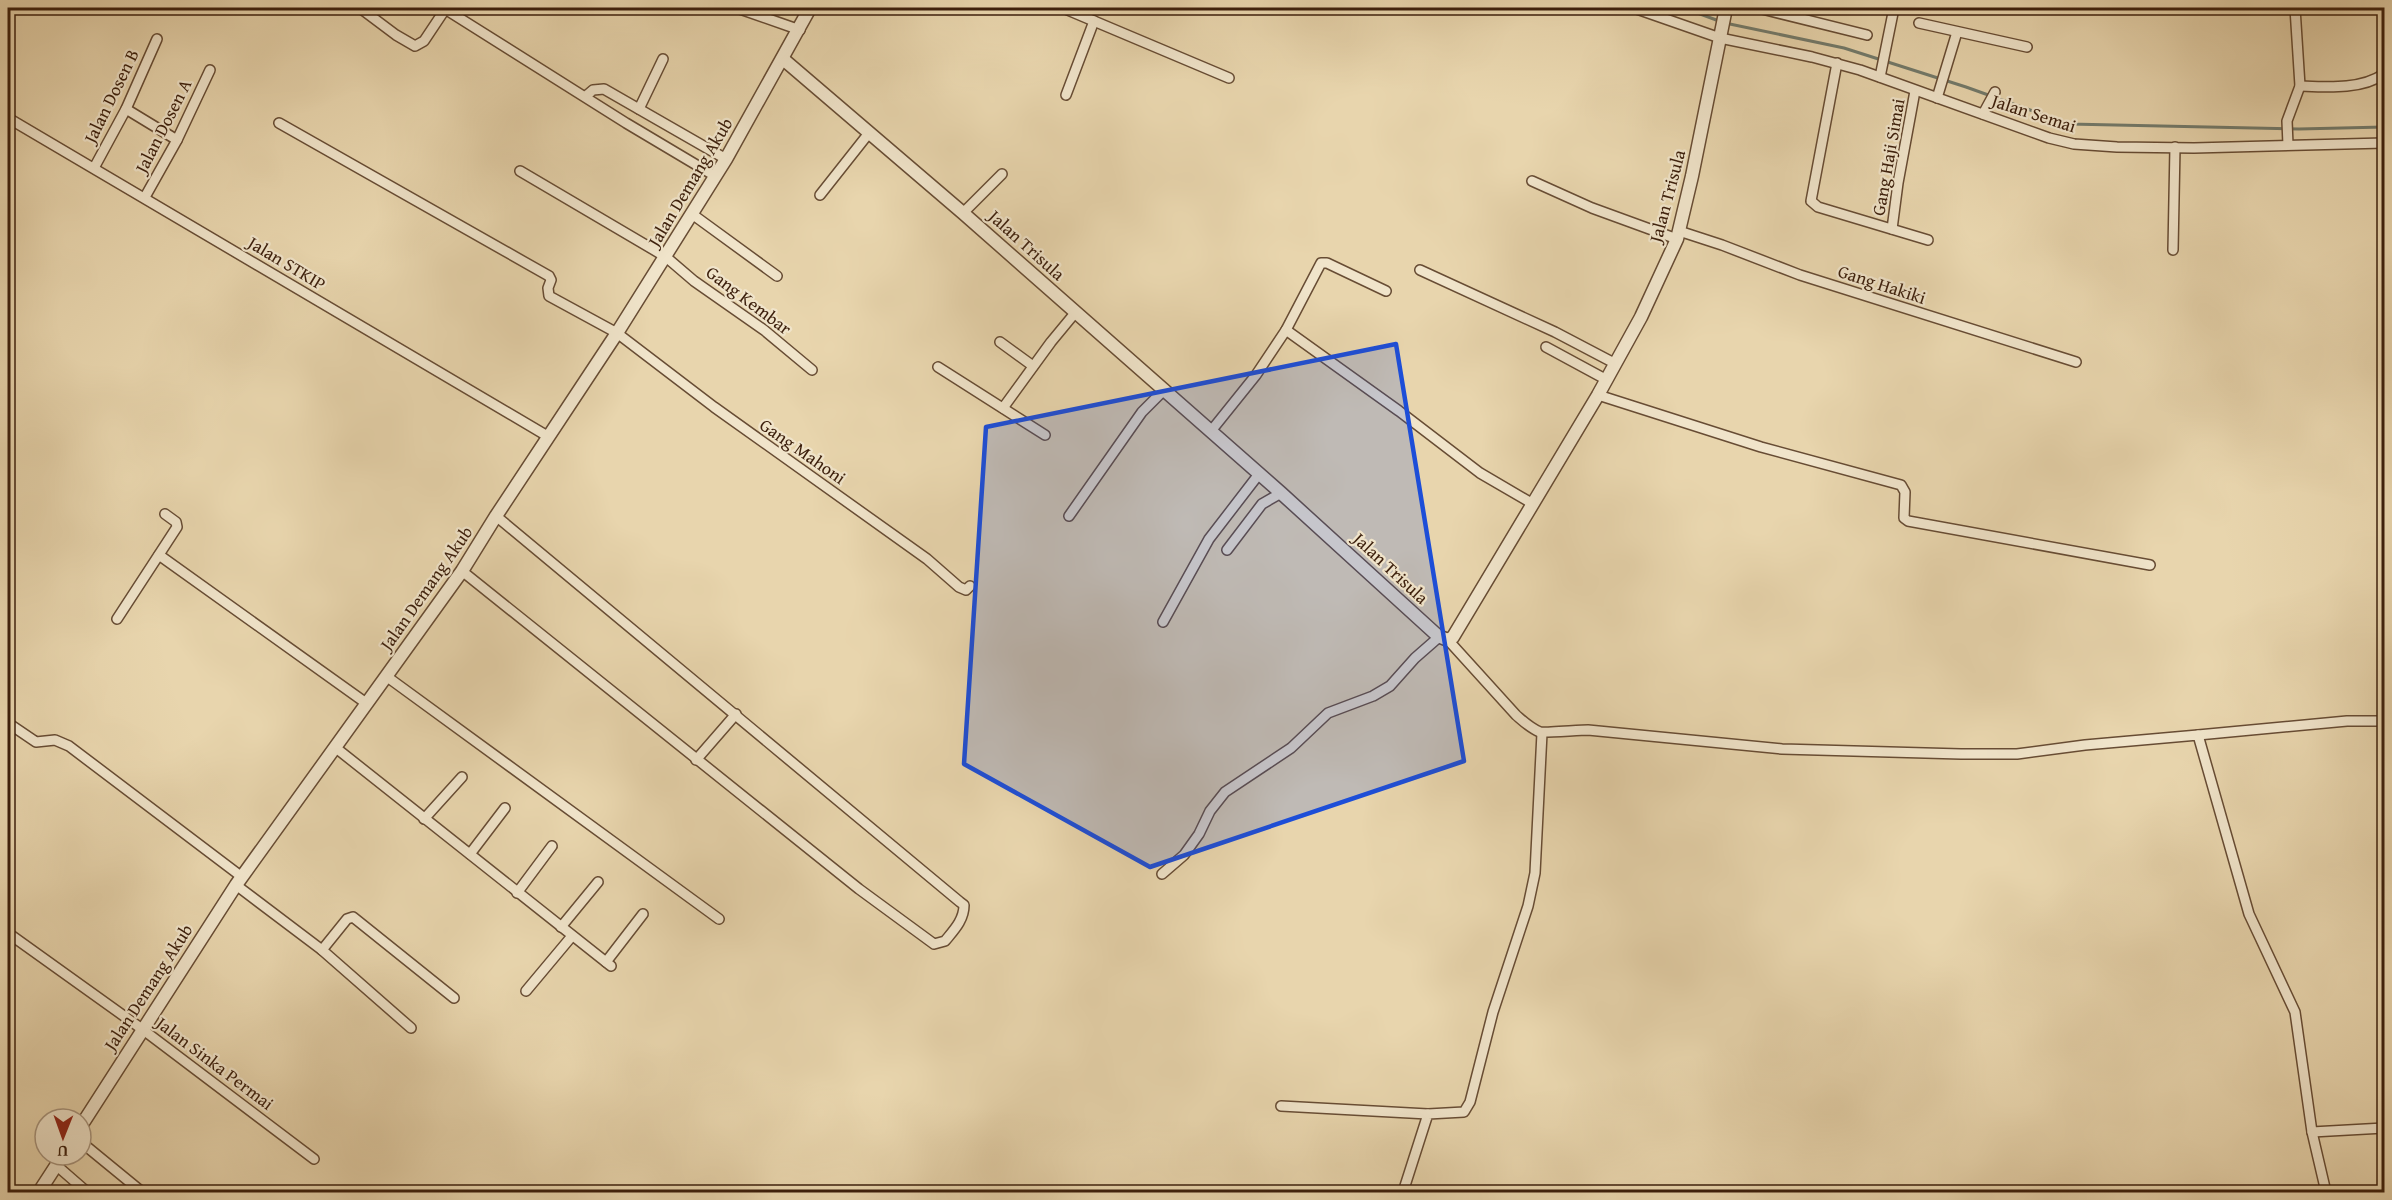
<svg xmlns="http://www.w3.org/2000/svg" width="2392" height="1200" font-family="'Gentium Book Plus',serif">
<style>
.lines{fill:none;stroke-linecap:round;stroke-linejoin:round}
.stream{stroke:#737b6c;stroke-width:3}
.minor-casing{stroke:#674c34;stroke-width:12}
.tertiary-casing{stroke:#674c34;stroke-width:15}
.minor{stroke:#f0e4ca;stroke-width:9}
.tertiary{stroke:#f0e4ca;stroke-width:12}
.marked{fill:#1d4ed8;fill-opacity:0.2;stroke:#1d4ed8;stroke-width:4.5;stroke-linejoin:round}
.labels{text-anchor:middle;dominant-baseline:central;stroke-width:4.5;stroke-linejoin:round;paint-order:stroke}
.street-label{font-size:18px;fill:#3c1f0c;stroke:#f0e4ca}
</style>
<rect width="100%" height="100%" fill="#e8d5ad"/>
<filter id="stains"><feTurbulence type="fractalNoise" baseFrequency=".00333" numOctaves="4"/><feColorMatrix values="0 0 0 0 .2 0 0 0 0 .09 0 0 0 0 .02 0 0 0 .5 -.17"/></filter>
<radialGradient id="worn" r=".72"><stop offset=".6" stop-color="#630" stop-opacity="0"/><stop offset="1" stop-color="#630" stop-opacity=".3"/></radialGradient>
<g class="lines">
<g class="stream">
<polyline points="1684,8 1719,21"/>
<polyline points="1725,23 1844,48 1966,87 2069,124 2299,129 2384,127"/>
</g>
<defs>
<g id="minor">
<polyline points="360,8 396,35 415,46 424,41 446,8"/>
<polyline points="737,8 800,30"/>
<polyline points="1063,8 1229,78"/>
<polyline points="1634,8 1720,38 1812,57 1860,70 2049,138 2074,144 2117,147 2194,148 2384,143"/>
<polyline points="1758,8 1867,35"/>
<polyline points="445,9 626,123 715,176"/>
<polyline points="1919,23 2027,47"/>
<polyline points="1837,63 1811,201 1818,207 1928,240"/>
<polyline points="1880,77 1894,8"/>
<path d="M2300 86C2326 87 2361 90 2384 74"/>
<polyline points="1066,95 1094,21"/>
<polyline points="586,96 593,90 604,89 726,159"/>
<polyline points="1937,98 1957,32"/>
<polyline points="126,109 177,140"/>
<polyline points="639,109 663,59"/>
<polyline points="1983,114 1995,92"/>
<polyline points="8,118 549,437"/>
<polyline points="279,123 549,276 551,280 548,288 549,296 617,333 714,407 927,559 959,587 966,590 970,586"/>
<polyline points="2288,145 2287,121 2300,86 2295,8"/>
<polyline points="94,168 126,109 157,39"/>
<polyline points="520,171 666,257 694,281 764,330 812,370"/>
<polyline points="1532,181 1592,208 1677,239"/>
<polyline points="820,195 869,133"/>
<polyline points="145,197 177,140 210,70"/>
<polyline points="963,213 1002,174"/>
<polyline points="692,214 777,276"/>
<polyline points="1892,229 1898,183 1915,91"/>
<polyline points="1679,231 1722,245 1800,275 2076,362"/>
<polyline points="2173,250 2175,147"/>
<polyline points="1420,270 1555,332 1616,364"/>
<polyline points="1286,330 1399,411 1480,473 1533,504"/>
<polyline points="1000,342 1033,366"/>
<polyline points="1546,347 1607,380"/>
<polyline points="938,367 1045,435"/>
<polyline points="1598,395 1761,447 1901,485 1905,492 1904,518 1908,521 2150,565"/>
<polyline points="1003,408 1051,342 1075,313"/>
<polyline points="1211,431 1256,375 1286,330 1321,263 1327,263 1386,291"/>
<polyline points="1069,516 1142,412 1164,390"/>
<polyline points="1227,550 1262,504 1281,493"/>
<polyline points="159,555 366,703"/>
<path d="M462 571 859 889 934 944 945 941C954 930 964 920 964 905L960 902 496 516"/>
<polyline points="117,619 177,527 176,522 165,514"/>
<polyline points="1163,622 1209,539 1259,474"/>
<path d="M1448 640 1516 715C1523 721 1530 728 1540 732 1543 733 1580 730 1588 730L1782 749 1961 754H2017L2085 745 2198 735 2249 914 2295 1012 2312 1132 2326 1192"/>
<polyline points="386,676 719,919"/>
<polyline points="8,723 36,742 55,740 69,746 242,877"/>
<polyline points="2198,735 2347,721 2384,721"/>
<polyline points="336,748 611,966"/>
<polyline points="696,760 736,714"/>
<polyline points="424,819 462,777"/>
<polyline points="470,854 505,808"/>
<polyline points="1162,874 1184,855 1199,834 1210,811 1225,792 1291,748 1328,713 1373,696 1390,686 1415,658 1439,637"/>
<polyline points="236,885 322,950 411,1028"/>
<polyline points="517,893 552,846"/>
<polyline points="561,927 598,882"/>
<polyline points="8,933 142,1029 314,1159"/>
<polyline points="322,950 347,919 353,917 454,998"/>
<polyline points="606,962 643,914"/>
<polyline points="526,991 572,936"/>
<polyline points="1281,1106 1428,1114"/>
<polyline points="2312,1132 2384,1128"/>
<polyline points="81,1142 142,1192"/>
<polyline points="56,1165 87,1192"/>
<polyline points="1403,1192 1428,1114 1464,1112 1470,1102 1493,1012 1528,906 1535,873 1542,733"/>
</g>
<g id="tertiary">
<polyline points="783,59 963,213 1281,493 1438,636 1448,640 1453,637 1598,395 1641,317 1677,239 1692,176 1726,8"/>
<polyline points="81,1126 236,885 462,571 496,516 617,333 726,159 810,8"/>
<polyline points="39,1192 63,1155"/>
</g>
</defs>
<use href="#minor" class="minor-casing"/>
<use href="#tertiary" class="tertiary-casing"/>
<use href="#minor" class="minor"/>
<use href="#tertiary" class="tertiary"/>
</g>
<path class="marked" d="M1396 344 1464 761 1150 867 964 764 986 427Z"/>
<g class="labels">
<g class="street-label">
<text transform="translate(111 96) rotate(-64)">Jalan Dosen B</text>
<text transform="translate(2034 113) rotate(18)">Jalan Semai</text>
<text transform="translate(163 126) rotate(-63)">Jalan Dosen A</text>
<text transform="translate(1888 157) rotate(-80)">Gang Haji Simai</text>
<text transform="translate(690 182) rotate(-59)">Jalan Demang Akub</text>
<text transform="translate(1667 196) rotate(-75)">Jalan Trisula</text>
<text transform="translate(1027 245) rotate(42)">Jalan Trisula</text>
<text transform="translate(287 263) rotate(31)">Jalan STKIP</text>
<text transform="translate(1882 284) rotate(18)">Gang Hakiki</text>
<text transform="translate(749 300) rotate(37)">Gang Kembar</text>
<text transform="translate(803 451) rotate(35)">Gang Mahoni</text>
<text transform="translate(1391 568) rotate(43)">Jalan Trisula</text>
<text transform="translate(426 588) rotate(-55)">Jalan Demang Akub</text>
<text transform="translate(148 987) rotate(-57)">Jalan Demang Akub</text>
<text transform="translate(215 1063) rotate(37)">Jalan Sinka Permai</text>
</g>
</g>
<rect width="2392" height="1200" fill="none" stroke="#e8d5ad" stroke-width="30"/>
<rect x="9" y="9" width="2374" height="1182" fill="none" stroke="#3c1f0c" stroke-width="3"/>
<rect x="15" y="15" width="2362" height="1170" fill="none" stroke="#3c1f0c" stroke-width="1.5"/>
<g transform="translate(63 1137) rotate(181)"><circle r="28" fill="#f0e4ca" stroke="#a8957e" stroke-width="1.5"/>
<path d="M0-4.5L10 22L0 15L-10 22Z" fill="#8f2418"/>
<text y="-9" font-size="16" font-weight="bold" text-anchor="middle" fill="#3c1f0c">U</text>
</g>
<rect width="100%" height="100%" filter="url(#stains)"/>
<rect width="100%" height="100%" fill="url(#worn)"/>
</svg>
